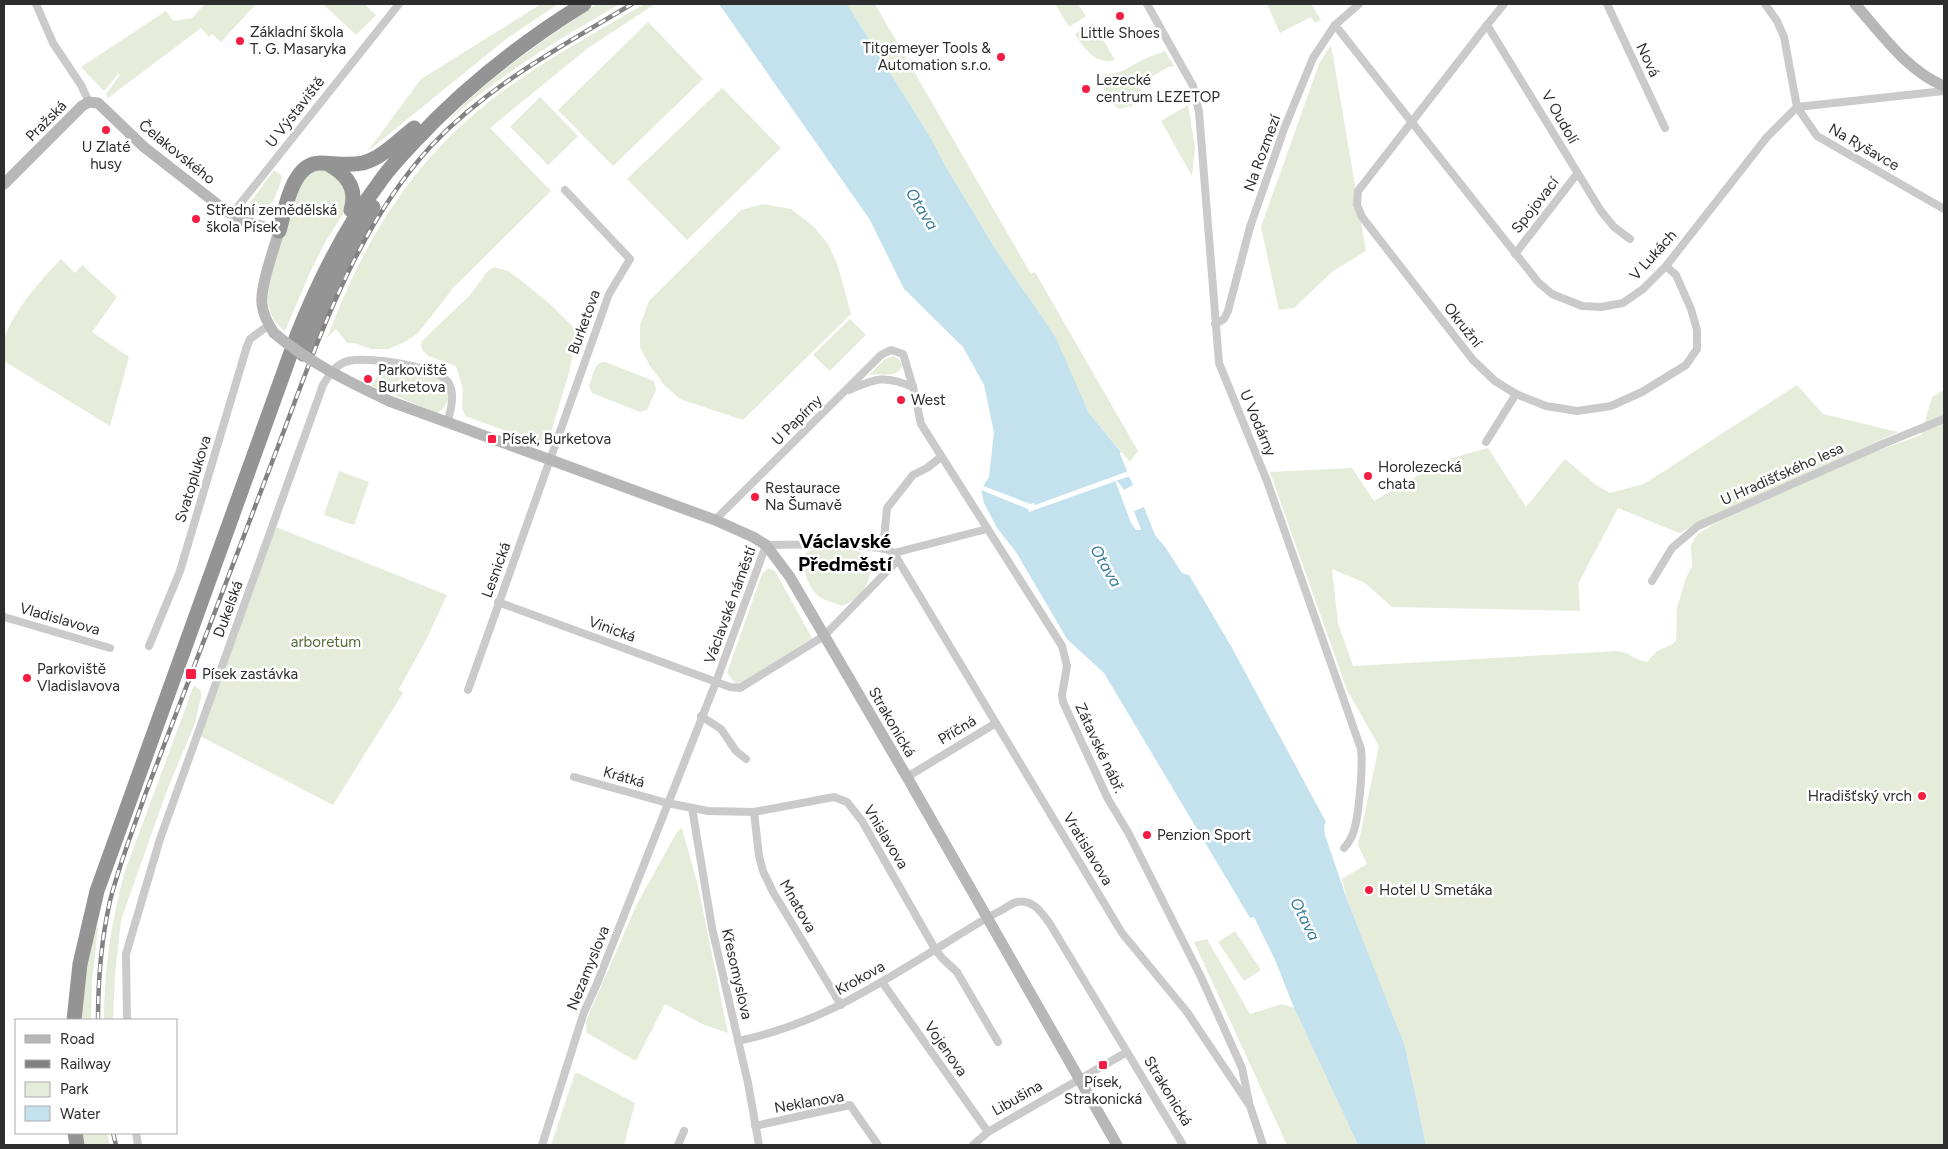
<svg xmlns="http://www.w3.org/2000/svg" width="1948" height="1149" font-family="Figtree,sans-serif">
<style>
.green{fill:#e5ecd9}
.water{fill:#c3e2ee}
.pier{fill:#fff}
.lines{fill:none;stroke-linecap:round;stroke-linejoin:round}
.street{stroke:#cacaca;stroke-width:8}
.secondary{stroke:#b7b7b7;stroke-width:11}
.highway{stroke:#949494;stroke-width:15}
.rail-casing{stroke:#828282;stroke-width:4.5}
.rail{stroke:#fff;stroke-width:2.5;stroke-dasharray:8;stroke-linecap:butt}
.secondary-bridge{stroke:#b7b7b7;stroke-width:11}
.poi-dot{fill:#f61d43;stroke:#fff;stroke-width:2}
.labels{text-anchor:middle;dominant-baseline:central;stroke-width:5;stroke-linejoin:round;paint-order:stroke}
.poi-label{font-size:15px;fill:#2d2d2d;stroke:#fff;text-anchor:start}
.street-label{font-size:15px;fill:#2d2d2d;stroke:#fff}
.park-label{font-size:15px;fill:#556d36;stroke:#fff}
.water-label{font-size:16px;font-style:italic;fill:#347a97;stroke:#fff}
.district-label{font-size:20px;font-weight:bold;fill:#000;stroke:#fff}
</style>
<rect width="100%" height="100%" fill="#fff"/>
<g class="green">
<polygon points="205,4 256,4 221,42 212,34 209,37 201,28 108,98 106,94 120,75 118,74 104,91 81,67 166,11 173,21 192,18"/>
<polygon points="323,4 364,4 376,15 356,35"/>
<polygon points="541,4 558,4 506,39 367,152 421,79"/>
<path d="M597 4H620C559 39 500 74 448 121 491 74 545 40 597 4Z"/>
<path d="M644 4H655L588 48 490 128 551 191 454 287 418 333 403 343 388 349H371L354 343H347L336 329 327 338C365 238 413 159 499 94 544 60 596 33 644 4Z"/>
<polygon points="847,4 875,4 1031,274 1035,272 1138,451 1130,462 1089,413 1055,337 998,253 946,167 929,135"/>
<polygon points="1055,4 1078,4 1086,16 1069,27"/>
<polygon points="1267,4 1311,4 1321,20 1315,23 1311,17 1280,33"/>
<polygon points="648,22 703,79 613,166 558,110"/>
<path d="M1093 23 1115 60C1095 65 1084 48 1075 34Z"/>
<polygon points="1331,45 1355,185 1353,207 1361,222 1366,251 1333,271 1294,308 1279,310 1261,227 1319,64"/>
<path d="M1165 51 1174 66 1168 67 1138 85 1141 92 1132 97 1134 103 1132 106 1119 109 1113 104 1099 80 1105 74C1119 76 1130 66 1142 60 1149 57 1157 54 1165 51Z"/>
<polygon points="722,88 781,148 687,240 627,179"/>
<polygon points="540,97 578,136 548,165 510,127"/>
<polygon points="1188,105 1195,148 1192,176 1161,121"/>
<path d="M274 170 282 176C276 198 270 220 243 212V208H246Z"/>
<path d="M318 170H328L344 182 347 208 326 241 311 270 285 331C274 323 268 312 268 298 269 278 293 185 307 174 309 172 315 171 318 170Z"/>
<polygon points="764,204 791,209 814,227 828,244 837,263 851,314 743,420 680,399 664,385 650,366 640,347 640,325 649,301 741,210"/>
<path d="M61 259 75 273 82 265 117 297 92 332 129 357 110 426 4 361C4 354 2 344 5 337 15 309 40 281 61 259Z"/>
<polygon points="494,267 508,271 518,278 551,305 576,330 575,342 569,373 550,435 545,443 518,435 465,416 462,407 463,390 457,369 454,365 428,356 423,351 421,346 422,341 470,295 487,272"/>
<polygon points="850,319 866,335 830,371 813,355"/>
<path d="M893 356 899 359 902 366C896 380 881 372 869 375L884 360Z"/>
<polygon points="605,362 654,381 656,390 647,410 640,412 592,393 589,386 595,368 599,363"/>
<path d="M382 366V369C385 368 387 367 390 366 397 366 437 376 442 381 453 391 449 407 437 413L372 386Z"/>
<path d="M1797 385 1823 414 1898 432 1679 533 1618 508 1578 584 1580 611 1392 607 1365 583 1332 569 1338 623 1353 666 1618 651C1629 652 1636 661 1647 662L1657 651 1673 644 1676 640 1677 608 1686 578 1692 566 1691 546 1693 541 1698 534 1716 523 1863 456 1921 435 1932 397 1944 390V1145H1426L1405 1046 1348 902 1342 879 1367 864 1358 845 1379 746 1347 690 1270 472 1352 468 1374 501 1445 460 1488 448 1526 507 1565 459 1595 484 1610 493 1644 484Z"/>
<polygon points="339,471 369,482 354,525 324,515"/>
<polygon points="276,527 447,595 426,640 399,689 403,693 333,805 200,736"/>
<path d="M841 547C847 548 858 550 863 554 877 567 868 589 855 599 851 602 846 604 841 606 834 602 821 600 816 594 806 584 802 565 806 553L816 548Z"/>
<polygon points="768,568 775,571 812,638 738,686 727,673 762,574"/>
<path d="M194 685 201 691V697L195 723 166 793 121 920 115 976 113 1020H104C104 970 111 923 124 874Z"/>
<polygon points="682,828 698,886 728,1033 702,1024 665,1004 636,1061 587,1033 586,1021 637,904 677,832"/>
<polygon points="94,924 98,929 92,981 91,1020 80,1020 82,991"/>
<polygon points="1235,931 1261,970 1244,981 1218,942"/>
<polygon points="1207,939 1250,1014 1282,1004 1294,1008 1358,1145 1287,1145 1194,942"/>
<polygon points="575,1073 580,1074 635,1103 624,1145 551,1145"/>
<polygon points="81,1133 107,1133 110,1145 82,1145"/>
</g>
<polygon class="water" points="719,4 847,4 929,135 946,167 998,253 1055,336 1089,413 1121,452 1120,454 1133,485 1124,490 1119,483 1115,480 1131,523 1136,530 1141,530 1134,511 1144,507 1155,535 1165,547 1182,573 1189,575 1231,646 1326,822 1324,826 1325,835 1348,902 1405,1046 1426,1145 1358,1145 1294,1008 1276,962 1254,917 1250,918 1104,673 1067,639 1016,552 997,528 984,503 981,489 989,477 994,432 984,385 963,347 904,289 870,220"/>
<polygon class="pier" points="1129,469 1132,477 1127,477 1029,512 1028,509 979,489 981,485 1030,504 1034,503 1035,505 1126,472"/>
<g class="lines">
<g class="street">
<polyline points="36,4 53,43 81,85 89,102"/>
<path d="M1147 4 1193 86 1199 112 1219 363 1267 481 1361 749C1363 767 1359 824 1351 838 1349 842 1347 845 1344 848"/>
<polyline points="1504,4 1487,25 1601,211 1614,227 1630,239"/>
<polyline points="1607,4 1665,128"/>
<polyline points="1765,4 1777,21 1784,37 1797,107 1817,136 1944,209"/>
<polyline points="1335,25 1538,282 1552,294 1582,306 1601,307 1623,303 1643,289 1666,266 1767,137 1797,107 1944,91"/>
<polyline points="1487,25 1358,191 1357,205 1362,217 1473,360 1495,381 1516,394 1546,406 1577,411 1611,406 1642,392 1686,365 1697,349 1697,330 1691,309 1676,275 1666,266"/>
<polyline points="232,214 399,4"/>
<polyline points="1515,254 1577,174"/>
<polyline points="1215,324 1224,319 1228,311 1250,227 1284,129 1313,58 1335,25 1359,4"/>
<path d="M849 390C876 378 885 375 913 387"/>
<polyline points="1486,442 1516,394"/>
<polyline points="715,520 881,355 891,350 903,354 913,387 921,424 1062,646 1067,666 1062,695 1063,702 1108,799 1129,834 1201,977 1242,1068 1249,1102"/>
<polyline points="883,549 887,508 913,475 927,468 941,457"/>
<polyline points="894,553 987,529"/>
<polyline points="1652,581 1672,548 1698,526 1885,443 1944,419"/>
<polyline points="498,602 730,687 740,688 824,636 898,560"/>
<polyline points="4,617 110,648"/>
<polyline points="149,646 180,571 247,346 250,339 269,325"/>
<polyline points="468,690 609,294 630,259 565,190"/>
<polyline points="701,716 721,729 736,751 746,759"/>
<polyline points="574,777 667,803 708,811 754,812 834,797 847,802 862,821 935,949 942,958 957,972 998,1042"/>
<polyline points="907,777 996,723"/>
<polyline points="692,808 712,928 748,1083 759,1145"/>
<polyline points="754,812 759,856 763,871 773,892 841,1005"/>
<polyline points="882,982 988,1132"/>
<path d="M127 1020 126 954 160 839 323 385C329 375 336 364 348 361 367 356 437 366 448 382 456 393 451 411 447 423"/>
<path d="M738 1041C816 1025 874 987 941 946 961 934 980 921 1000 911 1006 908 1012 903 1017 902 1033 899 1042 913 1050 924L1183 1145"/>
<polyline points="755,1126 850,1105 878,1145"/>
<polyline points="136,1133 138,1145"/>
<path d="M542 1145 584 1012 596 986 716 682 766 545C789 545 879 541 894 553 896 555 897 557 898 560L1122 933 1187 1012 1250 1106 1263 1145"/>
<polyline points="678,1145 684,1131"/>
<polyline points="973,1145 988,1132 1127,1052"/>
</g>
<g class="secondary">
<path d="M1855 4C1881 33 1907 71 1944 86"/>
<path d="M4 184 82 106 89 102 98 103 144 147 226 211 244 221 279 231C274 249 260 286 262 304 263 315 268 324 274 333"/>
<polyline points="389,401 715,520 753,537 766,545 790,577 907,777 1117,1145"/>
</g>
<g class="highway">
<path d="M328 164C346 174 358 188 351 210"/>
<path d="M279 231C285 210 292 163 320 163 334 163 348 166 363 163 382 158 399 140 414 128"/>
<polyline points="303,354 336,275 373,207"/>
<path d="M74 1020 80 964 97 891 298 333C319 281 345 228 379 183 389 168 402 155 414 142 464 88 521 43 584 4"/>
<polyline points="75,1133 77,1145"/>
</g>
<defs>
<g id="rail">
<path d="M98 1020C98 980 101 941 110 901 119 865 133 830 145 795 188 682 231 569 274 457 316 348 351 233 432 145 489 85 562 46 632 4"/>
<polyline points="113,1133 116,1145"/>
</g>
</defs>
<use href="#rail" class="rail-casing"/>
<use href="#rail" class="rail"/>
<path class="secondary-bridge" d="M274 333C308 362 349 382 389 401"/>
</g>
<g class="poi-dot">
<circle cx="1120" cy="16" r="5"/>
<circle cx="240" cy="41" r="5"/>
<circle cx="1001" cy="57" r="5"/>
<circle cx="1086" cy="89" r="5"/>
<circle cx="106" cy="130" r="5"/>
<circle cx="196" cy="219" r="5"/>
<circle cx="368" cy="379" r="5"/>
<circle cx="901" cy="400" r="5"/>
<rect x="487" y="434" width="10" height="10" rx="2.5"/>
<circle cx="1368" cy="476" r="5"/>
<circle cx="755" cy="497" r="5"/>
<rect x="185" y="668" width="12" height="12" rx="2.5"/>
<circle cx="27" cy="678" r="5"/>
<circle cx="1922" cy="796" r="5"/>
<circle cx="1147" cy="835" r="5"/>
<circle cx="1369" cy="890" r="5"/>
<rect x="1098" y="1060" width="10" height="10" rx="2.5"/>
</g>
<g class="labels">
<g class="poi-label">
<text x="250" y="32">Základní škola<tspan x="250" dy="17">T. G. Masaryka</tspan></text>
<text x="1120" y="33" text-anchor="middle">Little Shoes</text>
<text x="991" y="48" text-anchor="end">Titgemeyer Tools &amp;<tspan x="991" dy="17">Automation s.r.o.</tspan></text>
<text x="1096" y="80">Lezecké<tspan x="1096" dy="17">centrum LEZETOP</tspan></text>
<text x="106" y="147" text-anchor="middle">U Zlaté<tspan x="106" dy="17">husy</tspan></text>
<text x="206" y="210">Střední zemědělská<tspan x="206" dy="17">škola Písek</tspan></text>
<text x="378" y="370">Parkoviště<tspan x="378" dy="17">Burketova</tspan></text>
<text x="911" y="400">West</text>
<text x="502" y="439">Písek, Burketova</text>
<text x="1378" y="467">Horolezecká<tspan x="1378" dy="17">chata</tspan></text>
<text x="765" y="488">Restaurace<tspan x="765" dy="17">Na Šumavě</tspan></text>
<text x="37" y="669">Parkoviště<tspan x="37" dy="17">Vladislavova</tspan></text>
<text x="202" y="674">Písek zastávka</text>
<text x="1912" y="796" text-anchor="end">Hradišťský vrch</text>
<text x="1157" y="835">Penzion Sport</text>
<text x="1379" y="890">Hotel U Smetáka</text>
<text x="1103" y="1082" text-anchor="middle">Písek,<tspan x="1103" dy="17">Strakonická</tspan></text>
</g>
<g class="street-label">
<text transform="translate(1648 60) rotate(65)">Nová</text>
<text transform="translate(295 112) rotate(-52)">U Výstaviště</text>
<text transform="translate(1560 117) rotate(60)">V Oudolí</text>
<text transform="translate(46 121) rotate(-45)">Pražská</text>
<text transform="translate(1864 147) rotate(30)">Na Ryšavce</text>
<text transform="translate(177 152) rotate(39)">Čelakovského</text>
<text transform="translate(1262 153) rotate(-70)">Na Rozmezí</text>
<text transform="translate(1535 205) rotate(-52)">Spojovací</text>
<text transform="translate(1653 255) rotate(-48)">V Lukách</text>
<text transform="translate(584 322) rotate(-70)">Burketova</text>
<text transform="translate(1463 325) rotate(52)">Okružní</text>
<text transform="translate(797 420) rotate(-45)">U Papírny</text>
<text transform="translate(1258 423) rotate(67)">U Vodárny</text>
<text transform="translate(1782 474) rotate(-24)">U Hradišťského lesa</text>
<text transform="translate(193 479) rotate(-73)">Svatoplukova</text>
<text transform="translate(496 570) rotate(-70)">Lesnická</text>
<text transform="translate(730 605) rotate(-70)">Václavské náměstí</text>
<text transform="translate(228 609) rotate(-70)">Dukelská</text>
<text transform="translate(60 619) rotate(16)">Vladislavova</text>
<text transform="translate(612 629) rotate(20)">Vinická</text>
<text transform="translate(892 722) rotate(60)">Strakonická</text>
<text transform="translate(957 730) rotate(-31)">Příčná</text>
<text transform="translate(1100 748) rotate(65)">Zátavské nábř.</text>
<text transform="translate(624 777) rotate(16)">Krátká</text>
<text transform="translate(886 837) rotate(59)">Vnislavova</text>
<text transform="translate(1088 849) rotate(59)">Vratislavova</text>
<text transform="translate(798 906) rotate(60)">Mnatova</text>
<text transform="translate(588 968) rotate(-68)">Nezamyslova</text>
<text transform="translate(737 974) rotate(77)">Křesomyslova</text>
<text transform="translate(860 978) rotate(-29)">Krokova</text>
<text transform="translate(946 1049) rotate(55)">Vojenova</text>
<text transform="translate(1168 1091) rotate(59)">Strakonická</text>
<text transform="translate(1017 1098) rotate(-30)">Libušina</text>
<text transform="translate(809 1102) rotate(-10)">Neklanova</text>
</g>
<g class="park-label">
<text x="326" y="642">arboretum</text>
</g>
<g class="water-label">
<text transform="translate(922 209) rotate(58)">Otava</text>
<text transform="translate(1106 566) rotate(60)">Otava</text>
<text transform="translate(1305 919) rotate(63)">Otava</text>
</g>
<g class="district-label">
<text x="845" y="541">Václavské<tspan x="845" dy="23">Předměstí</tspan></text>
</g>
</g>
<rect width="1948" height="1149" fill="none" stroke="#2d2d2d" stroke-width="10"/>
<rect x="15" y="1019" width="162" height="115" fill="#ffffff" stroke="#ababab"/>
<rect x="25" y="1035" width="25" height="8" fill="#b7b7b7" stroke="#ababab"/>
<text x="60" y="1044" font-size="15" fill="#2d2d2d">Road</text>
<rect x="25" y="1060" width="25" height="8" fill="#828282" stroke="#ababab"/>
<text x="60" y="1069" font-size="15" fill="#2d2d2d">Railway</text>
<rect x="25" y="1082" width="25" height="15" fill="#e5ecd9" stroke="#ababab"/>
<text x="60" y="1094" font-size="15" fill="#2d2d2d">Park</text>
<rect x="25" y="1106" width="25" height="15" fill="#c3e2ee" stroke="#ababab"/>
<text x="60" y="1119" font-size="15" fill="#2d2d2d">Water</text>
</svg>
